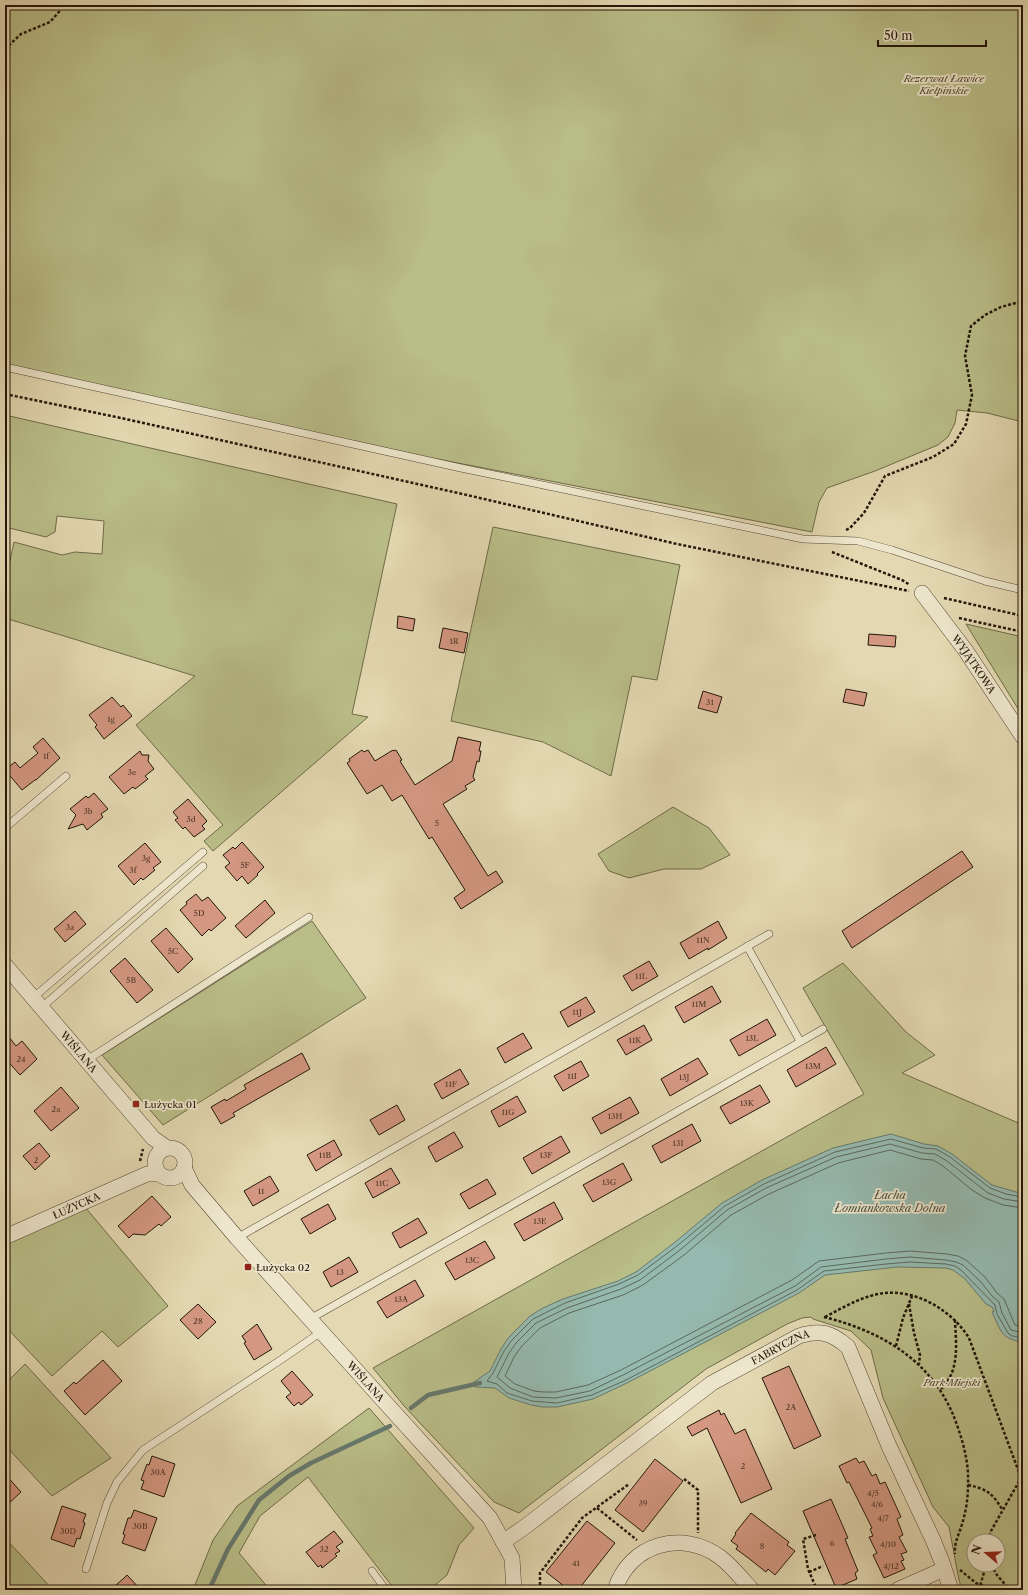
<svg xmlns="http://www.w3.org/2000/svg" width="1028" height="1595" font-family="'Libre Caslon Text',serif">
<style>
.green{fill:#b9bd88;stroke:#6e6a48;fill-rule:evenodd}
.water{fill:#95b9ae;stroke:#67786c}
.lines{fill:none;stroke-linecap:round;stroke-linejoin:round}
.shore{stroke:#5c685c;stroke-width:1}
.stream{stroke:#67786c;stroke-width:4.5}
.building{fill:#d49882;stroke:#231609}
.service-casing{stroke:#534633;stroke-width:8}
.minor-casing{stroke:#534633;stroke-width:16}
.path{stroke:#231609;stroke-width:2.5;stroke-dasharray:3 2;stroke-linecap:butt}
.service{stroke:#ede6cc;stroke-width:7}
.minor{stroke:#ede6cc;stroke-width:15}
.poi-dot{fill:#8f2418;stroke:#ede6cc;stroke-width:1.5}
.labels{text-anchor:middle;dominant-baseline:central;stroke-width:3.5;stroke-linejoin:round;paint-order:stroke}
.number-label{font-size:8px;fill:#4f3627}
.park-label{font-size:10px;font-style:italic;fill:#50482f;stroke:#ede6cc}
.street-label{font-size:10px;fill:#231609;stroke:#ede6cc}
.poi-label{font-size:10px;fill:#231609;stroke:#ede6cc;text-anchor:start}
.water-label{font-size:11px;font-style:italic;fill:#4b4f43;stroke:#ede6cc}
</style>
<rect width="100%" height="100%" fill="#e3d8b1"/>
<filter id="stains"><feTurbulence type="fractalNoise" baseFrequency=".005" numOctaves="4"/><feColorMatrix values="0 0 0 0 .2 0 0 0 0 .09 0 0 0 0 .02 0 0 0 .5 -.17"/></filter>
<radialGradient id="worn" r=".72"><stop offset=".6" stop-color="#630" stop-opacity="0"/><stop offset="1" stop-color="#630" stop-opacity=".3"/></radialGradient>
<g class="green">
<polygon points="5,5 1023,5 1023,422 987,413 957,410 955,423 948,437 938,445 875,471 827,488 819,502 812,532 422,456 5,365"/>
<polygon points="5,415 397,504 352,714 368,717 213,851 204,841 223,825 136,725 195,676 5,618 5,584 14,542 62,555 75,552 102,554 104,521 57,516 55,532 46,537 5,527"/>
<polygon points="493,527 680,565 657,680 632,676 611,776 543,742 451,721"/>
<polygon points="966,624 1023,637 1023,716 1017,707"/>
<polygon points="673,807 709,828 730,855 701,869 664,869 629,878 609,871 598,854"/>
<polygon points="312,921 366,998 163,1125 102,1055"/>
<path d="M843 963 906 1032 935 1055 902 1073 1023 1125V1590H962L959 1580 949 1527 933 1507 883 1398 871 1350 851 1331 813 1319 811 1317 802 1318 787 1324 706 1369 519 1513 494 1502 405 1407 373 1368 864 1094 803 988ZM974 1541H998V1565H974Z"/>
<polygon points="85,1207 168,1306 118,1347 102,1331 52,1376 5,1326 5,1243"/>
<polygon points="25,1364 111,1458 52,1496 5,1445 5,1384"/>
<polygon points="369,1408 474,1528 459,1545 447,1575 429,1590 395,1590 308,1477 260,1516 239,1553 270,1590 193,1590 213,1540 237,1506"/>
<polygon points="5,1538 53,1590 5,1590"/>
</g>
<path class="water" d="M891 1134 924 1144 938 1146 952 1154 992 1185 1023 1194V1342C1001 1339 1001 1331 992 1312L994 1311 992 1307 986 1304 965 1279 953 1270 946 1268 897 1267 825 1275 799 1293 627 1383 593 1399 557 1407H543L531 1405 509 1398 495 1388 475 1387 474 1382 490 1371 501 1349 509 1337 530 1316 543 1308 563 1299 618 1281 636 1272 674 1243 722 1203 762 1180 833 1148Z"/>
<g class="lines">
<g class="shore">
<polyline points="1023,1197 1006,1194 990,1188 950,1157 936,1149 923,1148 891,1139 835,1152 764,1184 725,1206 677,1246 638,1275 619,1284 565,1303 533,1319 512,1340 504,1351 493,1373 487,1381 497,1384 507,1393 532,1401 557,1403 592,1395 626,1380 797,1290 824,1271 886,1264 910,1262 946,1264 955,1266 961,1270 995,1305 997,1314 1008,1333 1012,1336 1023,1338"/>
<polyline points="1023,1202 1004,1199 988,1193 947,1161 935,1154 922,1153 890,1144 836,1157 766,1188 727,1210 680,1250 640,1280 621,1289 567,1308 536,1323 516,1343 509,1353 497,1377 510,1388 533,1397 556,1398 590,1391 623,1375 795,1286 821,1267 886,1259 910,1257 946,1260 956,1262 963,1265 980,1281 993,1297 999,1302 1002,1313 1011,1330 1023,1333"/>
<polyline points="1023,1208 1003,1205 985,1198 972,1190 943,1166 933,1160 921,1159 890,1150 838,1163 769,1194 731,1215 684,1255 643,1285 623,1295 569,1313 540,1328 521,1347 514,1357 505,1376 515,1384 534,1391 543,1392 556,1392 588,1385 621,1370 792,1280 819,1261 886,1253 910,1251 947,1254 958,1256 966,1260 985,1277 997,1293 1004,1299 1015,1325 1023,1327"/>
</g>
<g class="stream">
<polyline points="411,1408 428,1395 480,1383"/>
<polyline points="209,1590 228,1549 259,1500 289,1476 311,1463 390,1426"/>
</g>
</g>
<g class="building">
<polygon points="398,616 415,619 413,631 397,628"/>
<polygon points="443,628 468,633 464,653 439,648"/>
<polygon points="869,634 896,636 895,647 868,645"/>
<polygon points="846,689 867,693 864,706 843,702"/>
<polygon points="703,691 722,697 717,713 698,708"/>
<polygon points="112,697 121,707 123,705 132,716 104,739 95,727 97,725 89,715"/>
<polygon points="458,737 481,742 479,751 481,751 479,762 477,761 473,777 475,780 465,786 467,789 443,804 488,876 496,871 503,882 461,909 454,898 465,890 432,837 429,839 402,795 392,801 382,785 367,794 347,763 350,761 349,759 362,750 364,752 368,750 375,761 393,750 394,751 396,750 402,760 400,761 415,785 452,761"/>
<polygon points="43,738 60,758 36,780 35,780 22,790 5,770 15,762 20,768 38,753 33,747"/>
<polygon points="140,751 142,755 149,755 148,761 154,769 145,776 148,779 135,789 133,787 124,794 109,777"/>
<polygon points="94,793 108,809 101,814 103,817 87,830 83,824 68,829 76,815 70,809 86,796 88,798"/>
<polygon points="188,799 207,821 202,826 205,829 194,837 185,827 183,829 175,820 178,818 173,812"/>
<polygon points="242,842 264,867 257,874 258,875 248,884 242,876 237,881 225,867 230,863 223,855 233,847 235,849"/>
<polygon points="145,843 161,862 153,868 155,870 143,880 141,878 134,885 118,866"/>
<polygon points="962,851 973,867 852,948 842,931"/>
<polygon points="196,894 202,901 208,897 226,918 211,931 209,929 202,936 180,910 187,904 186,902"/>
<polygon points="265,900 275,913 246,938 235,926"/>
<polygon points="75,911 86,924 65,942 54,929"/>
<polygon points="718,921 727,938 708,950 708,948 689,959 680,943"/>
<polygon points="166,928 193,959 178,973 151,941"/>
<polygon points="125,958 153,990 137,1003 110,971"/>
<polygon points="649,961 658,976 632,991 623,976"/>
<polygon points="712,986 721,1002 684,1023 675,1007"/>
<polygon points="586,997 595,1012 568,1027 560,1012"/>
<polygon points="767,1019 776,1035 739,1056 730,1040"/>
<polygon points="644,1025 652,1040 626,1055 617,1040"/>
<polygon points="5,1032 16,1046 22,1041 37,1059 20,1075 5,1058"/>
<polygon points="523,1033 532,1048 505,1063 497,1048"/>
<polygon points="826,1047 836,1064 796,1087 787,1070"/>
<polygon points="302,1053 310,1069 233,1113 235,1116 221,1124 211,1107 225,1099 226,1101 246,1089 244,1085"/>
<polygon points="698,1058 708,1074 670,1096 661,1079"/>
<polygon points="581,1061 589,1076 563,1091 554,1076"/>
<polygon points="460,1069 469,1084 442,1099 434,1084"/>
<polygon points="760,1085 770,1102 730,1124 720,1107"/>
<polygon points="61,1087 79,1108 51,1131 34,1111"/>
<polygon points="517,1096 526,1112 499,1127 491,1111"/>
<polygon points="630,1097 639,1113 601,1134 592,1118"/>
<polygon points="397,1105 405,1120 379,1135 370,1120"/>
<polygon points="692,1124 701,1141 661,1163 652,1146"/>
<polygon points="454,1132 463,1147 436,1162 428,1147"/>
<polygon points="561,1136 570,1152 532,1174 523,1158"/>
<polygon points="334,1140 342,1155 316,1171 307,1155"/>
<polygon points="39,1143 50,1156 35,1170 23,1156"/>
<polygon points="623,1163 632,1180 593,1202 583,1185"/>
<polygon points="391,1168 400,1183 373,1198 365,1183"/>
<polygon points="270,1176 279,1191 253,1206 244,1191"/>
<polygon points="487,1179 496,1194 469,1209 460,1194"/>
<polygon points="152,1196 171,1217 161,1226 159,1224 145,1235 133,1234 129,1238 118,1226"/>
<polygon points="554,1202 563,1219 524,1241 514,1224"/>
<polygon points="328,1204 336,1219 310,1234 301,1219"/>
<polygon points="418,1218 427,1233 400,1248 392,1233"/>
<polygon points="485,1241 495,1258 455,1280 445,1263"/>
<polygon points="349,1257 358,1272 331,1287 323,1272"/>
<polygon points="415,1280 424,1296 387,1318 377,1302"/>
<polygon points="198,1304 216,1322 198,1339 180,1320"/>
<polygon points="257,1324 272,1349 254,1360 244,1343 246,1342 242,1336"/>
<polygon points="103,1360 122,1381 85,1415 64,1391 74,1382 76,1384"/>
<polygon points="789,1366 821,1436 794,1449 762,1378"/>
<polygon points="292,1371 313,1395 301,1405 299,1402 294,1406 286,1397 291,1393 281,1381"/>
<polygon points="719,1410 721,1415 724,1413 735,1434 745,1429 772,1489 741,1503 707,1428 692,1436 687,1427"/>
<polygon points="152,1456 175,1464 164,1497 141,1489 144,1481 141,1480 147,1464 149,1465"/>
<polygon points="856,1458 859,1463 864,1461 872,1476 876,1474 880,1484 885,1482 901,1517 897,1519 903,1535 899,1537 907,1552 901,1554 904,1560 901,1561 905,1569 884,1578 873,1555 877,1553 869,1537 873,1536 870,1529 872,1528 849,1482 847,1483 839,1466"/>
<polygon points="655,1459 683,1481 643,1532 615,1510"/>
<polygon points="5,1474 21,1492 5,1507"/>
<polygon points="831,1499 848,1538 845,1539 858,1571 855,1573 857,1579 836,1588 803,1511"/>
<polygon points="62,1506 86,1514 83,1522 85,1523 80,1539 77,1538 74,1547 51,1539"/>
<polygon points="134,1510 157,1518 145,1551 122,1543 125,1535 123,1534 128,1518 131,1518"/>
<polygon points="751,1513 789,1542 787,1545 795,1551 775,1575 768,1569 766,1572 747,1557 736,1549 738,1546 731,1541 736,1534 735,1533"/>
<polygon points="587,1521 615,1543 578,1590 569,1590 546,1572"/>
<polygon points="334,1531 343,1542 336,1547 340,1551 335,1554 337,1556 322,1568 321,1565 318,1567 306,1552"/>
<polygon points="127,1575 141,1590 110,1590 123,1579"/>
</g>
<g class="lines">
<defs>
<g id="service">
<polyline points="5,367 461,468 803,539 858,541 892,550 985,581 1023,590"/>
<polyline points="5,828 66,776"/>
<polyline points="747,946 800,1041"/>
<polyline points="34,997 203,852"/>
<polyline points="42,1007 203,866"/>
<polyline points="87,1060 309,917"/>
<polyline points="237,1238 769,934"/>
<polyline points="310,1319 823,1029"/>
<polyline points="86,1569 107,1503 117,1482 143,1450 282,1359 321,1332"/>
<polyline points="372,1571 386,1590"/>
</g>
<g id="minor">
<path id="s1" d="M922 593 966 651 1023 737"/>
<path id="s2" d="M5 965 153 1138 167 1148"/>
<circle cx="170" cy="1163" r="15"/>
<path id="s3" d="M184 1168 192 1185 237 1238 382 1399 490 1518 512 1558 514 1590"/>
<path id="s4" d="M5 1237 147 1174H159"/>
<path id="s5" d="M503 1542 526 1526 712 1383 799 1336C820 1329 832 1333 848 1347L889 1446 933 1540 942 1562 951 1590"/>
<path d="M615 1590C629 1544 682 1529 720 1557 732 1566 742 1579 752 1590"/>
<polyline points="897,1590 944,1569"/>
</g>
</defs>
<use href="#service" class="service-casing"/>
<use href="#minor" class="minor-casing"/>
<g class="path">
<polyline points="5,49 21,34 50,22 65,5"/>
<polyline points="5,394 121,418 467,495 677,544 909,591"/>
<polyline points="846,530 850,528 864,513 885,476 933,457 954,444 966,424 972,395 965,356 971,326 985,315 1001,307 1023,301"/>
<polyline points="832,552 902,580 910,585"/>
<polyline points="944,598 1023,616"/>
<polyline points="959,618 1023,632"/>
<polyline points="140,1161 143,1149"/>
<polyline points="909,1304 914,1333 920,1355 919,1364"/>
<path d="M824 1317C888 1333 939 1366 959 1431 965 1449 969 1467 968 1485 968 1498 966 1512 962 1524 959 1535 954 1542 955 1554"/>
<path d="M825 1317C842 1308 859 1298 878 1294 913 1287 951 1309 969 1338L1023 1483"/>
<polyline points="896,1346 903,1318 912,1296"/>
<path d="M941 1389C960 1371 956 1344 955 1320"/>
<polyline points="684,1479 698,1490 698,1533"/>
<path d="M968 1485C987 1489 992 1493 1002 1509"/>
<polyline points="597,1508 637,1540"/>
<polyline points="816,1535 803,1539 808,1569 817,1590"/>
<polyline points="988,1541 991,1531 1021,1478"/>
<polyline points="991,1565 997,1575 1009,1589 1012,1590"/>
<polyline points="960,1570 976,1583 993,1590"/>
<polyline points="809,1572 823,1566"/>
<polyline points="540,1590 540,1573 582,1518 629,1484"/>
<polyline points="979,1590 986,1565"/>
</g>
<use href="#service" class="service"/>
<use href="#minor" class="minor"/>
</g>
<g class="poi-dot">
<rect x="132" y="1100" width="8" height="8" rx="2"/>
<rect x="244" y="1263" width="8" height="8" rx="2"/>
</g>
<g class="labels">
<g class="number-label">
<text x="454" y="641">1R</text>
<text x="710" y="702">31</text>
<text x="111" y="719">1g</text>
<text x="46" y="756">1f</text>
<text x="132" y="772">3e</text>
<text x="88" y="811">3b</text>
<text x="191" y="819">3d</text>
<text x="437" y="823">5</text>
<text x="146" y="858">3g</text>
<text x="245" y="865">5F</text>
<text x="133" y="870">3f</text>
<text x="199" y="913">5D</text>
<text x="70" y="927">3a</text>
<text x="703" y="940">11N</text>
<text x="173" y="951">5C</text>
<text x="641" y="976">11L</text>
<text x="131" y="980">5B</text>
<text x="699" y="1004">11M</text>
<text x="577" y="1012">11J</text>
<text x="752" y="1038">13L</text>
<text x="635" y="1040">11K</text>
<text x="21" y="1059">24</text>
<text x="813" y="1066">13M</text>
<text x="572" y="1076">11I</text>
<text x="684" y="1077">13J</text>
<text x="451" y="1084">11F</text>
<text x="747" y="1103">13K</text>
<text x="56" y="1109">2a</text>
<text x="508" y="1112">11G</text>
<text x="615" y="1116">13H</text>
<text x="678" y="1143">13I</text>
<text x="325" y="1155">11B</text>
<text x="546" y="1155">13F</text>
<text x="36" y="1160">2</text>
<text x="609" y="1182">13G</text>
<text x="382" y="1183">11C</text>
<text x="261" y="1191">11</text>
<text x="540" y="1221">13E</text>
<text x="472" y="1260">13C</text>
<text x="340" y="1272">13</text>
<text x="401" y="1299">13A</text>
<text x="198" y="1321">28</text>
<text x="791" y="1407">2A</text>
<text x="743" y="1466">2</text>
<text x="158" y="1472">30A</text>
<text x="873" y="1493">4/5</text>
<text x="643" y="1503">39</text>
<text x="877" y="1504">4/6</text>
<text x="883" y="1518">4/7</text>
<text x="140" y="1526">30B</text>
<text x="68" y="1531">30D</text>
<text x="832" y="1543">6</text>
<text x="888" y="1544">4/10</text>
<text x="762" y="1546">8</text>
<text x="324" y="1549">32</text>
<text x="576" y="1563">41</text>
<text x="891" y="1566">4/12</text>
</g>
<g class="park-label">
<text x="944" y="78">Rezerwat Ławice<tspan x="944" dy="12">Kiełpińskie</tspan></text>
<text x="952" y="1382">Park Miejski</text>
</g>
<g class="street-label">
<text stroke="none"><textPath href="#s1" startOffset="88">WYJĄTKOWA</textPath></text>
<text stroke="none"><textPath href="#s2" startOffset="114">WIŚLANA</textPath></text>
<text stroke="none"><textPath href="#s4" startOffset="78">ŁUŻYCKA</textPath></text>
<text stroke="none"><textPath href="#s5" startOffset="340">FABRYCZNA</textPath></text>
<text stroke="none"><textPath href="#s3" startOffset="281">WIŚLANA</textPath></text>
</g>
<g class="poi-label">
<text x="144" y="1104">Łużycka 01</text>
<text x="256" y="1267">Łużycka 02</text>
</g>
<g class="water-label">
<text x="890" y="1195">Łacha<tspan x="890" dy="13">Łomiankowska Dolna</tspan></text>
</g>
</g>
<rect width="1028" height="1595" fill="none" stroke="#e3d8b1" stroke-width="20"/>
<rect x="6" y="6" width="1016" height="1583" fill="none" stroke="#231609" stroke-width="2"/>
<rect x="10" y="10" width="1008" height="1575" fill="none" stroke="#231609"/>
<g transform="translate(986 1553) rotate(289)"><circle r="19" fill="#ede6cc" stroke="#9c937e"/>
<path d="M0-3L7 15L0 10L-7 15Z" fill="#8f2418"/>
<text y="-6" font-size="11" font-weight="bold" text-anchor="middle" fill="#231609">N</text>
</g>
<path d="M878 40v6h108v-6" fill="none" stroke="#231609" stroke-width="2"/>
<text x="884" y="40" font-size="12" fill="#231609" stroke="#ede6cc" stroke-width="3" paint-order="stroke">50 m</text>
<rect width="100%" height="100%" filter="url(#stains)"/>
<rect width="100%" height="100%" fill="url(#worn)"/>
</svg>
